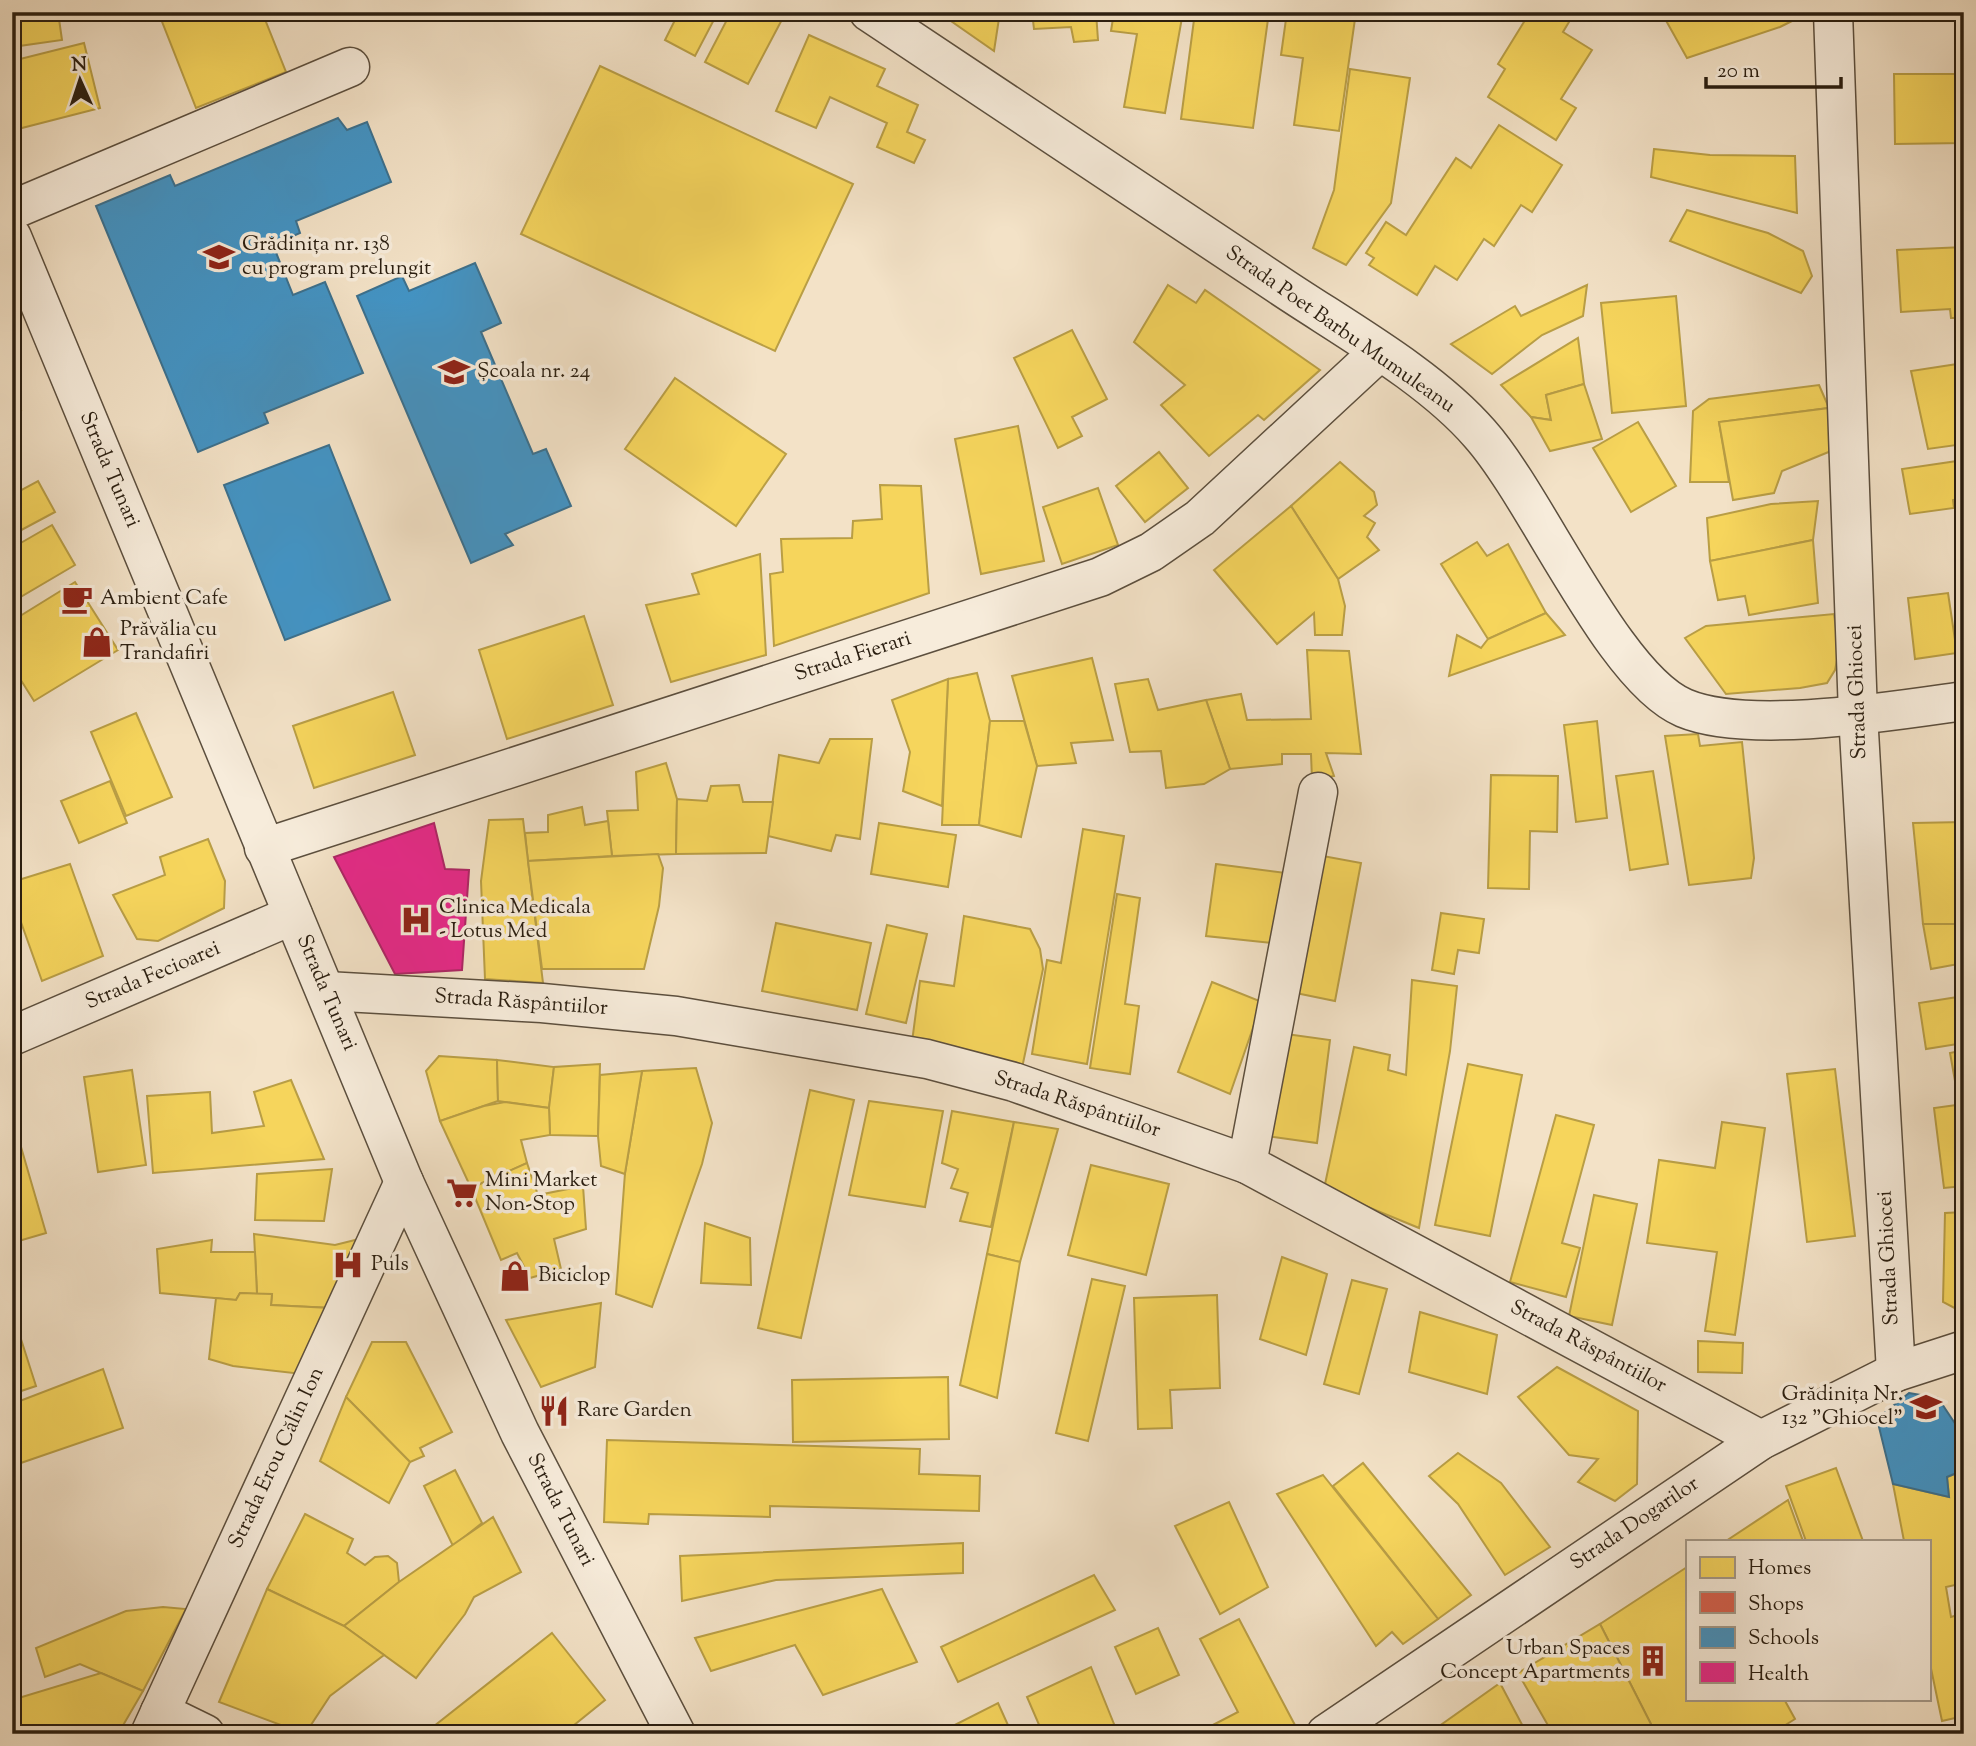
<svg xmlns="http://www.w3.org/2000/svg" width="1976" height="1746" font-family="'Sorts Mill Goudy',serif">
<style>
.homes{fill:#f6d55c;stroke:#b99e45;stroke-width:2}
.shops{fill:#d6604d;stroke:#a24c3b;stroke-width:2}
.schools{fill:#4393c3;stroke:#3c708d;stroke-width:2}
.health{fill:#e7298a;stroke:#ae2665;stroke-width:2}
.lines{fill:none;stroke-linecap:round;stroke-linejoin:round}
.minor-casing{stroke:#5c4f3e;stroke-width:41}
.minor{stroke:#f7ecdb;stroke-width:38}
.labels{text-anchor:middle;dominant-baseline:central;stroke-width:7;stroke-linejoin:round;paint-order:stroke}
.poi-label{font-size:21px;fill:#2a1e10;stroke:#f7ecdb;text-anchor:start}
.street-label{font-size:21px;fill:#2a1e10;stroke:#f7ecdb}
</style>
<rect width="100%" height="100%" fill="#f3e2c7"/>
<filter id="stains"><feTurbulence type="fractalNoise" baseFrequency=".00286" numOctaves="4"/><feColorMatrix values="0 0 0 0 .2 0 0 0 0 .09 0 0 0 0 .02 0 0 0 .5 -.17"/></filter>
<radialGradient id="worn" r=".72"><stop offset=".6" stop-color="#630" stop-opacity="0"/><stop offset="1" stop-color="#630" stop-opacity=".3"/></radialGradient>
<g class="homes">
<polygon points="12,12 58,12 62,40 12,47"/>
<polygon points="179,12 262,12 286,72 196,108 161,19"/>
<polygon points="679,12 718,12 695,56 665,40"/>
<polygon points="731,12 786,12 748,84 705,62"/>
<polygon points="938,12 1000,12 994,51"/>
<polygon points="1032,12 1096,12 1098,40 1074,42 1071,27 1034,29"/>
<polygon points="1114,12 1183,12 1165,113 1124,107 1137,34 1111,31"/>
<polygon points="1195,12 1269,12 1253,128 1181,119"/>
<polygon points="1287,12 1356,12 1339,131 1294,125 1303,58 1281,55"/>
<polygon points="1519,12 1575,12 1563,32 1592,50 1561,99 1576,108 1556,140 1488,97 1505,69 1498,64 1527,17"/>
<polygon points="1676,12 1810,12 1780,27 1687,58 1664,17"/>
<polygon points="809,35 885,69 877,86 918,105 907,132 925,140 914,163 877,147 887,123 830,97 816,128 776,111"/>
<polygon points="84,43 100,108 18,129 12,109 12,61"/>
<polygon points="600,66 853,184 775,351 521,234"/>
<polygon points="1350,69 1410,78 1391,203 1346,265 1313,248 1334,190"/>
<polygon points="1894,74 1964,74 1964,143 1895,144"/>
<polygon points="1499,125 1562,165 1532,212 1521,205 1494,246 1484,239 1457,280 1435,266 1417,295 1369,265 1374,258 1366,253 1386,222 1406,235 1456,158 1471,168"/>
<polygon points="1654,149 1710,155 1795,156 1797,213 1651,177"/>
<polygon points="1687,210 1768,233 1803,251 1812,276 1801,293 1670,241"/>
<polygon points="1964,247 1964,318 1951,318 1950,309 1901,312 1897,250"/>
<polygon points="1168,285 1196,303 1205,290 1320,370 1264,420 1258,415 1209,456 1161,405 1185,385 1134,342"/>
<polygon points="1587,285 1583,316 1542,335 1492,374 1451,344 1515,306 1521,316"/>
<polygon points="1676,296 1686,406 1612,413 1601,303"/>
<polygon points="1072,330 1107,399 1072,417 1082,436 1058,448 1014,358"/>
<polygon points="1578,338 1584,384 1546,395 1551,420 1531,417 1501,385"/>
<polygon points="1964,363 1964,444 1928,449 1911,371"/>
<polygon points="675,378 786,454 736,526 625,449"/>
<polygon points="1584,384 1602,439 1550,451 1531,417 1551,420 1546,395"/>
<polygon points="1819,385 1829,408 1719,422 1729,482 1690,482 1693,411 1709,399"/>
<polygon points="12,390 21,410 12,414"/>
<polygon points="1829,408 1831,451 1782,471 1774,493 1733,500 1719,422"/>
<polygon points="1638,422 1676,486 1631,512 1593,448"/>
<polygon points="1018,426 1044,561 981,574 955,439"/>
<polygon points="1159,452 1188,488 1145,522 1116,486"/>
<polygon points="1964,460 1964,498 1953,500 1954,508 1910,514 1902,469"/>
<polygon points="1340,462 1374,492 1377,505 1364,516 1375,523 1367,537 1379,550 1338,579 1291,506"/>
<polygon points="38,481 55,512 12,535 12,495"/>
<polygon points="880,485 921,486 929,593 774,646 770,574 783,572 781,539 852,538 853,521 882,519"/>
<polygon points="1098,488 1118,545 1062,564 1043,507"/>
<polygon points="1818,501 1813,540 1710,561 1707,518 1771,504"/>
<polygon points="1291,506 1338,579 1345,606 1342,635 1315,635 1314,613 1277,644 1214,570"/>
<polygon points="52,525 75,565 12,602 12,548"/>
<polygon points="1813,540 1818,603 1749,615 1745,596 1718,600 1710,561"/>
<polygon points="1477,542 1487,556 1508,544 1546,613 1488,639 1441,564"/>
<polygon points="760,554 766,655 671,682 646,605 699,594 692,574"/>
<polygon points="1964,577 1964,608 1958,578"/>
<polygon points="75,582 118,650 34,701 12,666 12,621"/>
<polygon points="1948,593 1957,653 1915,659 1908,598"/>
<polygon points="1546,613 1565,635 1449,676 1457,635 1481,648 1488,639"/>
<polygon points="1834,614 1839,651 1835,670 1827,683 1800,688 1726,694 1685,638 1706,626"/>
<polygon points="584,616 613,705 507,739 479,650"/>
<polygon points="1307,650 1349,651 1361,754 1326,753 1334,776 1312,780 1311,754 1282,754 1282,764 1230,769 1206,700 1241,694 1247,720 1311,719"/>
<polygon points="1092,658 1113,740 1071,743 1076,763 1037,766 1012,676"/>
<polygon points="977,673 990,721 979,825 942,825 948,679"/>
<polygon points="948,679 942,806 903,791 910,752 892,700"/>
<polygon points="1148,679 1158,710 1206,700 1230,769 1204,784 1166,788 1161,751 1130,752 1115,684"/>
<polygon points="393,692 415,755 314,788 293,726"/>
<polygon points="136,713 172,797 126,816 91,732"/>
<polygon points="990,721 1024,721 1037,766 1021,837 979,825"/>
<polygon points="1597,721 1607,818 1576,822 1564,725"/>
<polygon points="1698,734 1700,746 1742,742 1754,858 1751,878 1689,885 1665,736"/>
<polygon points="830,739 872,739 860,839 836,835 831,851 768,836 779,755 819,763"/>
<polygon points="666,763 677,799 676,854 612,856 607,811 638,810 636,772"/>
<polygon points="1653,771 1668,864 1630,870 1616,776"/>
<polygon points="1491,775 1558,776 1557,832 1530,831 1529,889 1488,888"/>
<polygon points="110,781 127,823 79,843 61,801"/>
<polygon points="739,785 743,802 773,802 766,853 676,854 677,799 707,801 711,786"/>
<polygon points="582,807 585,825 608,821 612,856 528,861 525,833 548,832 548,815"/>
<polygon points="523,819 528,861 543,983 485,979 481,881 489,820"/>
<polygon points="1964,822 1964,924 1923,924 1913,823"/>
<polygon points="879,823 956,835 948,887 871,874"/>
<polygon points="1083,829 1124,836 1087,1064 1032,1054 1047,960 1061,963"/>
<polygon points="208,839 225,881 224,908 158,941 137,939 113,895 165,875 160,857"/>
<polygon points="658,854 663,868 659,906 644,969 542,969 528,861"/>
<polygon points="1312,854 1361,863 1335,1001 1281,990"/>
<polygon points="70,864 103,956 42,981 12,897 12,882"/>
<polygon points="1216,864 1294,874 1272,943 1206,936"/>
<polygon points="1117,894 1140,898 1125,1004 1139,1006 1130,1074 1090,1068"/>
<polygon points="1441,913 1484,919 1479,953 1458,950 1454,974 1432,970"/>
<polygon points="964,916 1030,929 1040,949 1043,969 1022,1068 912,1042 920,981 954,986"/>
<polygon points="776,923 871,943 857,1010 762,991"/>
<polygon points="1923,924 1964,924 1964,963 1931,969"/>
<polygon points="887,925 927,934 906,1023 866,1014"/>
<polygon points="1412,980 1457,986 1450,1051 1419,1228 1324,1189 1354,1047 1390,1055 1388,1070 1406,1075"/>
<polygon points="1212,982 1262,1002 1230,1094 1178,1072"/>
<polygon points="12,986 20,1012 12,1014"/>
<polygon points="1964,996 1964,1043 1926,1049 1919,1003"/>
<polygon points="1279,1033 1330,1040 1317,1143 1266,1136"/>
<polygon points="1964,1050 1964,1091 1957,1092 1950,1053"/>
<polygon points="439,1056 497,1060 498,1101 440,1121 426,1071"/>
<polygon points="497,1060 554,1067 549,1108 498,1101"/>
<polygon points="600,1064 598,1136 550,1135 549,1108 554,1067"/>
<polygon points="1468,1064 1522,1075 1490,1236 1435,1225"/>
<polygon points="696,1068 712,1123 702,1164 652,1307 616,1294 625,1173 642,1071"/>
<polygon points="1835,1069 1855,1236 1807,1242 1787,1074"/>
<polygon points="132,1070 146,1165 98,1172 84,1077"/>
<polygon points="642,1071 625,1173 625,1174 601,1166 598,1136 600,1075"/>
<polygon points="291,1080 324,1159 153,1173 147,1096 210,1092 212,1133 264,1126 254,1092"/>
<polygon points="810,1090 854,1100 801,1338 758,1328"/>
<polygon points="869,1101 943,1111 925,1207 849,1195"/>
<polygon points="505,1102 549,1108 550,1135 521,1140 527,1163 471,1188 440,1121 484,1106"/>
<polygon points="1964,1104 1964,1186 1944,1188 1934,1108"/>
<polygon points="952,1111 1014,1122 991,1227 960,1221 968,1193 951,1188 958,1169 942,1163"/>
<polygon points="1556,1115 1594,1125 1562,1243 1580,1248 1566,1297 1510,1282"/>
<polygon points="12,1116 46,1233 12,1243"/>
<polygon points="1014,1122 1058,1129 1020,1262 987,1254"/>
<polygon points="1722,1122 1765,1128 1735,1335 1705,1331 1717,1252 1647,1243 1659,1160 1715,1168"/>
<polygon points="527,1163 538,1195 583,1186 586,1229 554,1239 561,1269 530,1278 517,1253 501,1260 471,1188"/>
<polygon points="1091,1165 1169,1184 1146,1275 1068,1255"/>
<polygon points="332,1169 324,1221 255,1220 257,1174"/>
<polygon points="1594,1195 1637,1204 1612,1325 1569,1316"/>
<polygon points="1964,1212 1964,1313 1943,1302 1945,1213"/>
<polygon points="705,1223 750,1238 751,1285 701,1283"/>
<polygon points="254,1234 335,1245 367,1237 331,1308 271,1305 272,1294 257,1294"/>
<polygon points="212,1240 211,1252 255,1252 257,1294 240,1293 236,1300 160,1293 157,1249"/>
<polygon points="987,1254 1020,1262 997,1398 960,1385"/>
<polygon points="1282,1257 1327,1274 1306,1355 1260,1339"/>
<polygon points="1092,1279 1125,1286 1088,1441 1056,1433"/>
<polygon points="1352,1280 1387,1289 1359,1394 1324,1384"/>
<polygon points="240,1293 272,1294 271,1305 331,1308 302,1374 233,1366 209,1359 216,1298 236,1300"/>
<polygon points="1217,1295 1220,1388 1170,1390 1172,1428 1138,1429 1134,1298"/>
<polygon points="601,1303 595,1367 541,1387 506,1320"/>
<polygon points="12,1311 36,1386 12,1394"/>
<polygon points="1420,1312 1497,1335 1487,1394 1409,1372"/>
<polygon points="1698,1341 1743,1343 1742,1373 1698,1372"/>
<polygon points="372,1342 406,1342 452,1432 420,1448 424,1456 410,1462 346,1397"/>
<polygon points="1557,1367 1638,1411 1637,1484 1615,1501 1578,1482 1598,1459 1569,1455 1518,1397"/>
<polygon points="103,1369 123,1428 12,1466 12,1404"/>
<polygon points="948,1377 949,1439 793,1442 792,1380"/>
<polygon points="346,1397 410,1462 389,1503 320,1461"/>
<polygon points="607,1440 920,1449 919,1474 980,1476 979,1511 770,1506 770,1517 649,1514 648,1524 604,1522"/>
<polygon points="1458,1453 1501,1483 1550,1547 1505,1575 1458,1504 1429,1476"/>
<polygon points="1363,1463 1471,1595 1438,1619 1333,1486"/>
<polygon points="1836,1468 1863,1541 1806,1541 1786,1486"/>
<polygon points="455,1470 482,1523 453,1546 424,1486"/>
<polygon points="1964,1470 1964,1583 1946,1587 1951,1617 1964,1613 1964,1716 1942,1721 1929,1659 1929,1541 1904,1541 1893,1484 1949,1497 1947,1477"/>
<polygon points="1323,1475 1438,1619 1403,1644 1392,1632 1376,1646 1277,1494"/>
<polygon points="1788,1500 1803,1541 1726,1541"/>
<polygon points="1229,1502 1268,1587 1220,1614 1175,1526"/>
<polygon points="305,1514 353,1539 347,1553 365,1565 375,1557 388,1556 397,1563 399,1582 344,1626 267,1589"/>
<polygon points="493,1517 521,1572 474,1597 465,1614 416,1678 344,1626 399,1582"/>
<polygon points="963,1543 963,1573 776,1580 682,1601 680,1556"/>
<polygon points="1687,1567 1687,1699 1784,1699 1795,1719 1771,1734 1656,1734 1600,1624"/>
<polygon points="1094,1575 1115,1610 958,1682 941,1647"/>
<polygon points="267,1589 344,1626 384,1655 330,1696 305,1734 219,1702"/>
<polygon points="882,1589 917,1662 823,1695 795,1645 711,1671 695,1638"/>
<polygon points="163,1607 186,1609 143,1691 80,1664 45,1677 36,1648 126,1611"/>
<polygon points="1239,1619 1297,1729 1289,1734 1213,1734 1209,1727 1238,1712 1200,1639"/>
<polygon points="1600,1624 1656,1734 1553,1734 1518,1673"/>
<polygon points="1158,1628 1179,1675 1136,1694 1115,1647"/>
<polygon points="552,1633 605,1700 563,1734 424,1734"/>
<polygon points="1091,1667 1118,1734 1043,1734 1027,1697"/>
<polygon points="101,1673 143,1691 118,1734 12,1734 12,1700"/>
<polygon points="1500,1683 1527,1734 1428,1734"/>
<polygon points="998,1703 1012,1734 937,1734"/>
</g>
<polygon class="shops" points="897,1726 901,1734 876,1734"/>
<g class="schools">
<polygon points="338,118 347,130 367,122 391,182 296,221 300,233 273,245 293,295 325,282 363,373 264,413 268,423 198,452 96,206 170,175 175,186"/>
<polygon points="475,263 501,323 481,332 533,454 546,449 571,506 505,534 513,545 471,563 357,296 402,276 409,291"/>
<polygon points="329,445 390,600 285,640 224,485"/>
<polygon points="1909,1393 1938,1398 1964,1437 1964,1470 1947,1477 1949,1497 1893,1484 1877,1419"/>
</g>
<polygon class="health" points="434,823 445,869 469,870 462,970 395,974 334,857"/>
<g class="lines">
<defs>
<g id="minor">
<path d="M869 12C1005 102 1141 192 1276 283 1341 327 1429 375 1480 434 1537 498 1613 678 1684 708 1748 735 1893 711 1964 701"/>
<polyline points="1833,12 1858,714 1896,1372"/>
<polyline points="12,210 350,67"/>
<polyline points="12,237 404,1182 520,1433 676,1734"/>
<polyline points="264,848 1100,577 1151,552 1200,518 1379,352"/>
<polyline points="326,991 542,1003 676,1016 927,1059 1014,1082 1247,1164 1761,1440"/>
<polyline points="12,1036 293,915"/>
<polyline points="1247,1164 1318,792"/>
<polyline points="160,1712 205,1734"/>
<polyline points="150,1734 404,1182"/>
<polyline points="1326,1734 1761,1440 1896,1372 1964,1350"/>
</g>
</defs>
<use href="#minor" class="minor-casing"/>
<use href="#minor" class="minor"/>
</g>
<defs>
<symbol id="school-bare" viewBox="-9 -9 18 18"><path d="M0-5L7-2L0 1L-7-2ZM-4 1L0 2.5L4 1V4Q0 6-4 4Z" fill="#8f2418" stroke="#f7ecdb" stroke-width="2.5" paint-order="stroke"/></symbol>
<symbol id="cafe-bare" viewBox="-9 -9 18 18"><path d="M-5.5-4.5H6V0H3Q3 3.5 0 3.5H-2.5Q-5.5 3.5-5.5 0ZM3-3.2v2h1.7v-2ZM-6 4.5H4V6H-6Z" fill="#8f2418" stroke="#f7ecdb" stroke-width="2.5" paint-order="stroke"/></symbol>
<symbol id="shop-bare" viewBox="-9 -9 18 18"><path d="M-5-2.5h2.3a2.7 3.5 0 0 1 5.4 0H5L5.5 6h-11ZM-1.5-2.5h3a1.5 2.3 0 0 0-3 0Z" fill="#8f2418" stroke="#f7ecdb" stroke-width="2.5" paint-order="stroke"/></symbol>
<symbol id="hospital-bare" viewBox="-9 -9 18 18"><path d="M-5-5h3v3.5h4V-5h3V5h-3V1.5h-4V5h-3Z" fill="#8f2418" stroke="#f7ecdb" stroke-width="2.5" paint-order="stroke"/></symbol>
<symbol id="supermarket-bare" viewBox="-9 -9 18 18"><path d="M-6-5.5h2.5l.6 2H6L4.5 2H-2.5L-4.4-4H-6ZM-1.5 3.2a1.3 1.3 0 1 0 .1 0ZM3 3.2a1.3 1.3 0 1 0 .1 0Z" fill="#8f2418" stroke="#f7ecdb" stroke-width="2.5" paint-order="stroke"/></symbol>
<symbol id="restaurant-bare" viewBox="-9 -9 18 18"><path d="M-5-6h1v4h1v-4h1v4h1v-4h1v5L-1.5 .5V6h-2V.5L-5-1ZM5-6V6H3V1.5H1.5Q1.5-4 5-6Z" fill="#8f2418" stroke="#f7ecdb" stroke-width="2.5" paint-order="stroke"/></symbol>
<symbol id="building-bare" viewBox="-9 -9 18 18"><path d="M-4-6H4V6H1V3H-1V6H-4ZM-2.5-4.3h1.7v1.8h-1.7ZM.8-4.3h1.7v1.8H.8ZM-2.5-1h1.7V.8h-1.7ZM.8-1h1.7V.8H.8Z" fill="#8f2418" stroke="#f7ecdb" stroke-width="2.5" paint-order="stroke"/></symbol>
</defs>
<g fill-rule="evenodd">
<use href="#school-bare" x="197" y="235" width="44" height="44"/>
<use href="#school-bare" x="432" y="350" width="44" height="44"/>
<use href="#cafe-bare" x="55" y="577" width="44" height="44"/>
<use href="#shop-bare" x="75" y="620" width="44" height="44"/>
<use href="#hospital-bare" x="394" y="898" width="44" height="44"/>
<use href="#supermarket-bare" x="440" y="1171" width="44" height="44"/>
<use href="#hospital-bare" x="326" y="1243" width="44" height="44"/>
<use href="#shop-bare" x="493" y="1254" width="44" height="44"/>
<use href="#school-bare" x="1904" y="1385" width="44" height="44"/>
<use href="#restaurant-bare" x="532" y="1389" width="44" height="44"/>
<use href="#building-bare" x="1631" y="1639" width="44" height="44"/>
</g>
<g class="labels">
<g class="poi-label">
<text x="242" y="245">Grădinița nr. 138<tspan x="242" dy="24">cu program prelungit</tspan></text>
<text x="477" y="372">Școala nr. 24</text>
<text x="100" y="599">Ambient Cafe</text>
<text x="120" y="630">Prăvălia cu<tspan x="120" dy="24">Trandafiri</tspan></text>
<text x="439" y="908">Clinica Medicala<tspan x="439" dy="24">- Lotus Med</tspan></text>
<text x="485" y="1181">Mini Market<tspan x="485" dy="24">Non-Stop</tspan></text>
<text x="371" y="1265">Puls</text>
<text x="538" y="1276">Biciclop</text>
<text x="1903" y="1395" text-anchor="end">Grădinița Nr.<tspan x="1903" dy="24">132 "Ghiocel"</tspan></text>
<text x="577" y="1411">Rare Garden</text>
<text x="1630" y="1649" text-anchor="end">Urban Spaces<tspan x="1630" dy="24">Concept Apartments</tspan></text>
</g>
<g class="street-label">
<text transform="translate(1340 330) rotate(35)">Strada Poet Barbu Mumuleanu</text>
<text transform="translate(109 470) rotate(67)">Strada Tunari</text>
<text transform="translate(853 657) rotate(-18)">Strada Fierari</text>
<text transform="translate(1858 692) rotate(-92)">Strada Ghiocei</text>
<text transform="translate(153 976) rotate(-23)">Strada Fecioarei</text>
<text transform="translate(326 993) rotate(67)">Strada Tunari</text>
<text transform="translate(521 1003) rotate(4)">Strada Răspântiilor</text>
<text transform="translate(1077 1105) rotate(18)">Strada Răspântiilor</text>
<text transform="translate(1889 1258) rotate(-93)">Strada Ghiocei</text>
<text transform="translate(1588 1347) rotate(28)">Strada Răspântiilor</text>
<text transform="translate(277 1458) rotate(-65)">Strada Erou Călin Ion</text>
<text transform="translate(560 1510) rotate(63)">Strada Tunari</text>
<text transform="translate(1635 1524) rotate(-34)">Strada Dogarilor</text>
</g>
</g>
<rect width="1976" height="1746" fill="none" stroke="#f3e2c7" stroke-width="42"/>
<rect x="14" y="14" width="1948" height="1718" fill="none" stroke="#2a1e10" stroke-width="3.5"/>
<rect x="21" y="21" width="1934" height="1704" fill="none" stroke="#2a1e10" stroke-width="2"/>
<rect x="1686" y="1540" width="245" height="161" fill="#f7ecdb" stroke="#a59a8a" stroke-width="2"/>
<rect x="1700" y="1557" width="35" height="21" fill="#f6d55c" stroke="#a59a8a" stroke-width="2"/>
<text x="1748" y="1574" font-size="21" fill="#2a1e10">Homes</text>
<rect x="1700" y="1592" width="35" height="21" fill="#d6604d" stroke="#a59a8a" stroke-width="2"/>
<text x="1748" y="1610" font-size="21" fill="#2a1e10">Shops</text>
<rect x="1700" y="1627" width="35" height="21" fill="#4393c3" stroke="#a59a8a" stroke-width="2"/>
<text x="1748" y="1644" font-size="21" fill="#2a1e10">Schools</text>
<rect x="1700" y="1662" width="35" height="21" fill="#e7298a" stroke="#a59a8a" stroke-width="2"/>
<text x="1748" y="1680" font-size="21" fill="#2a1e10">Health</text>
<g transform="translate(80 80) rotate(357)" stroke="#f7ecdb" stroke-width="5" paint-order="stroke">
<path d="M0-5L12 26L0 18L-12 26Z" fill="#2a1e10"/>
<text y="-10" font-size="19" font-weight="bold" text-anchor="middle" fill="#2a1e10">N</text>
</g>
<path d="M1706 77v10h135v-10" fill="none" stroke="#2a1e10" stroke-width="3.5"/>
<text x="1717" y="77" font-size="21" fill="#2a1e10" stroke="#f7ecdb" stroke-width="5" paint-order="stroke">20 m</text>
<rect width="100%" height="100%" filter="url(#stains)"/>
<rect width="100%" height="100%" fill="url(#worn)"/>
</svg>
